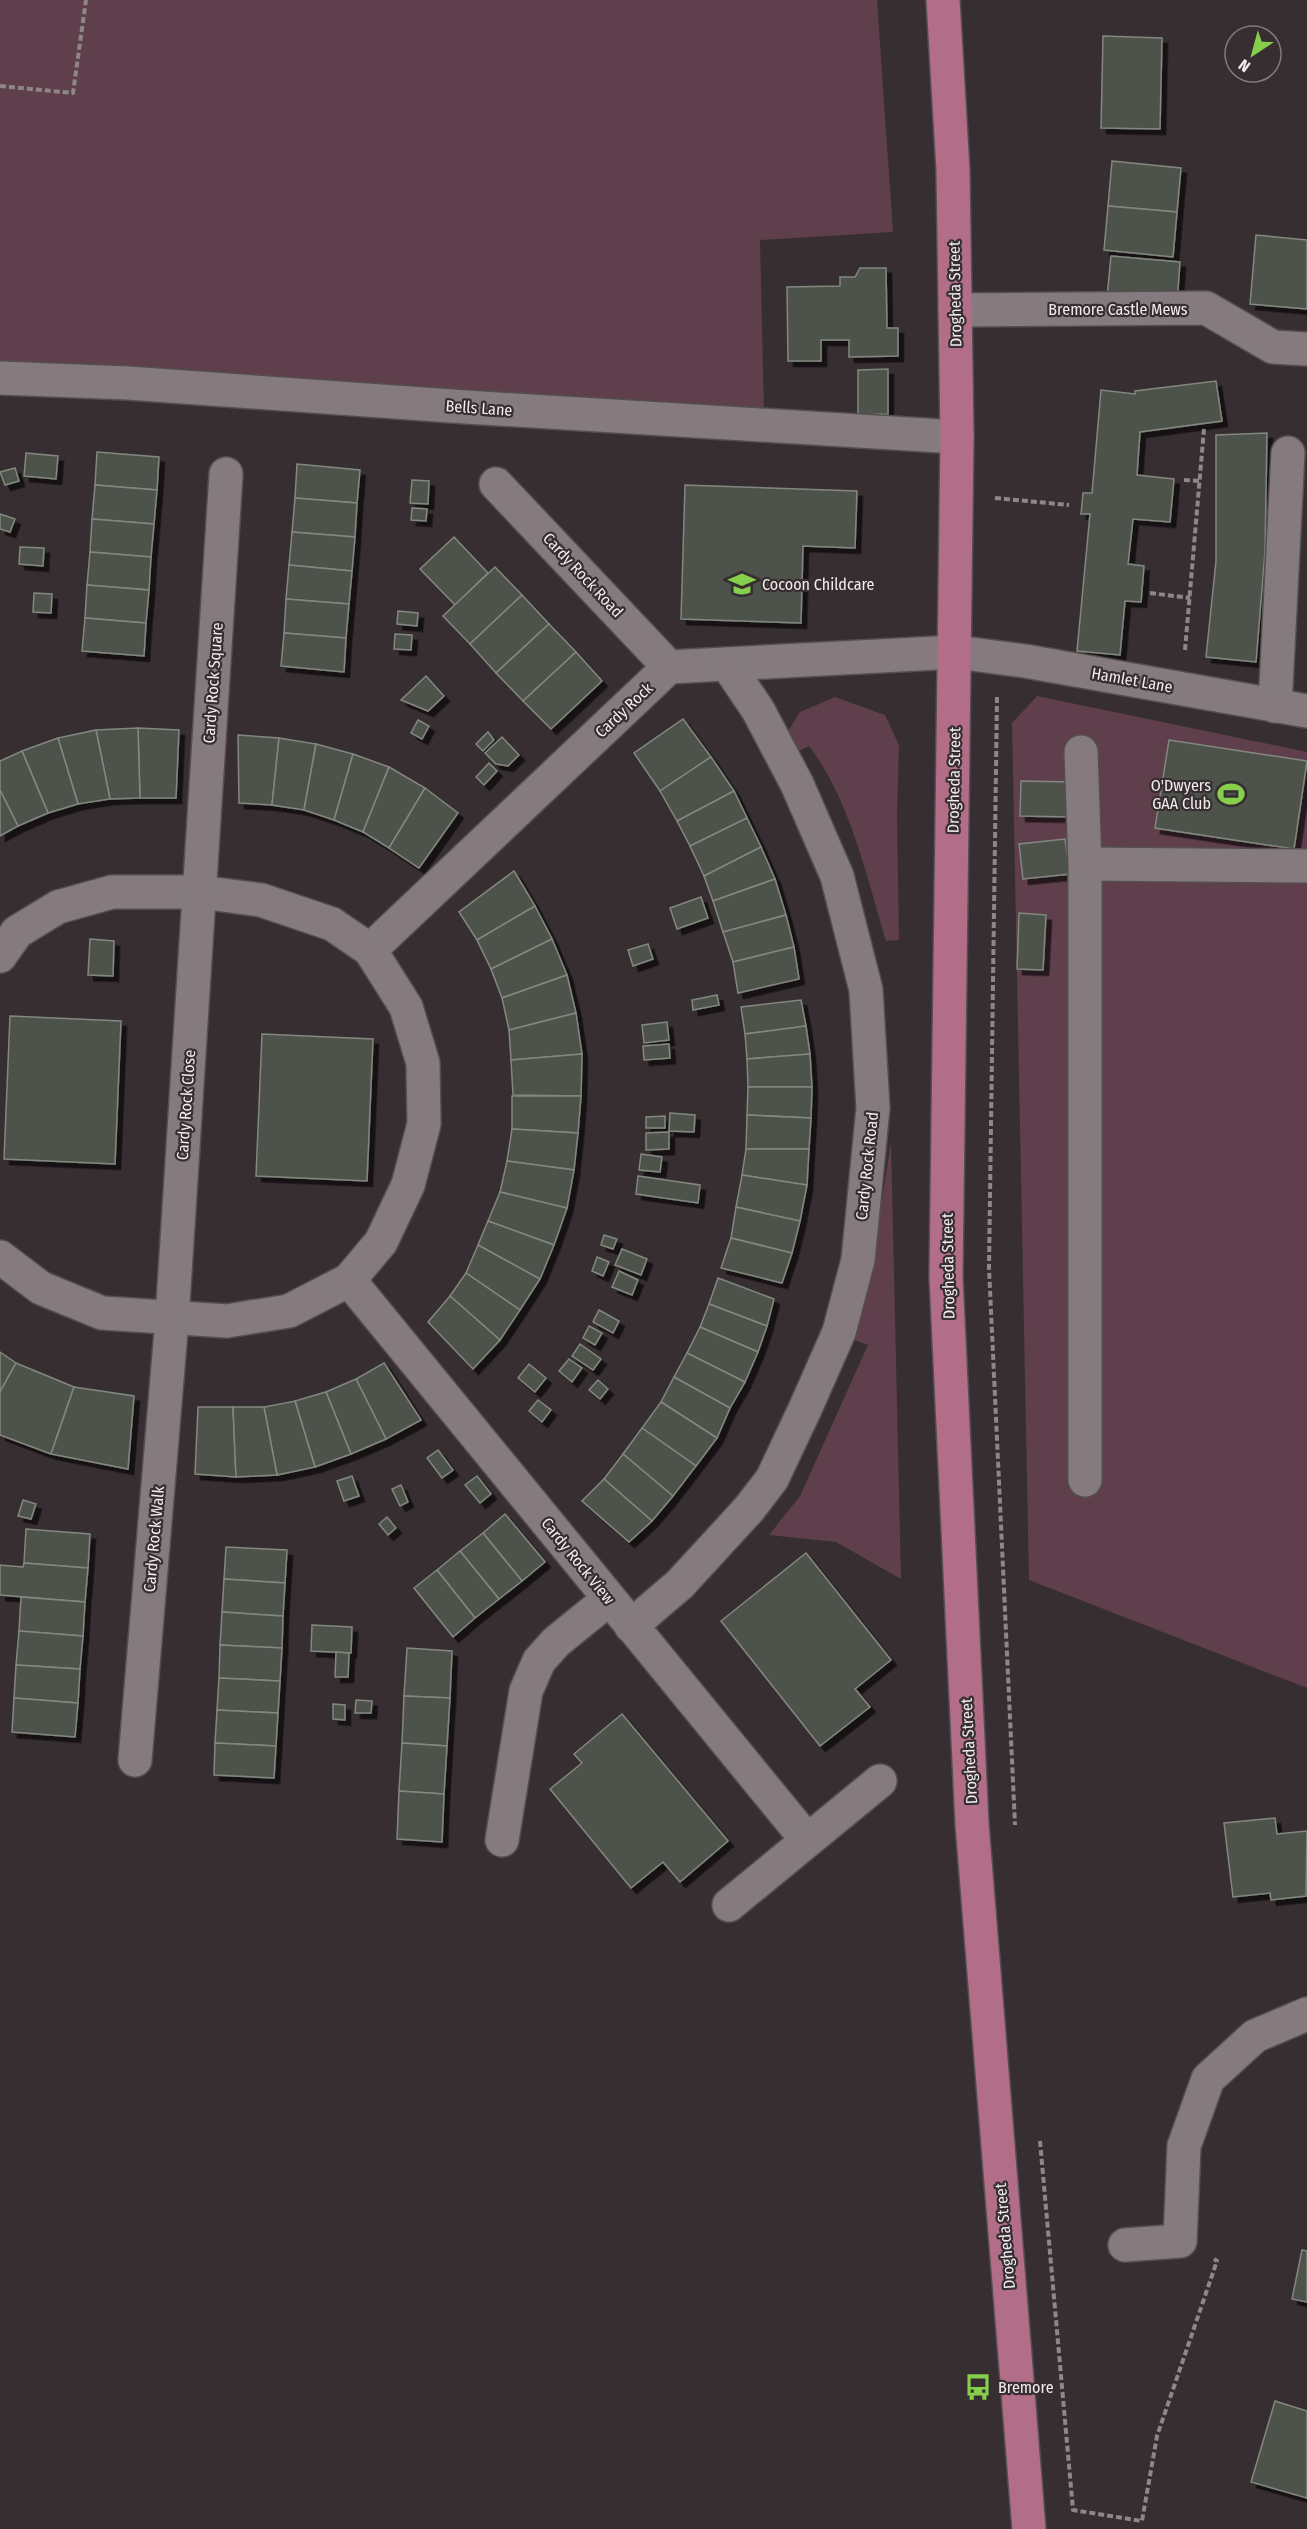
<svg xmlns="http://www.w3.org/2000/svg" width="1307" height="2529" font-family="'Fira Sans Condensed',sans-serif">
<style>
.green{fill:#5e3f4b}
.building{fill:#4e534b;stroke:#82887f;stroke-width:1.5;filter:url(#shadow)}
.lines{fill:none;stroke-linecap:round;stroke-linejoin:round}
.minor-casing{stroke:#554e50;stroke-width:36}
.major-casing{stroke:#554e50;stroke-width:36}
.path{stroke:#8e8789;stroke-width:4;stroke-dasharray:6 3;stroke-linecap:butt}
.minor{stroke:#857b7e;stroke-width:33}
.major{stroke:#b26d89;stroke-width:33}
.labels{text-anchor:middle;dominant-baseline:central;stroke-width:4.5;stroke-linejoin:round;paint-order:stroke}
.street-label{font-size:16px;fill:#f2eced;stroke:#372e31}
.poi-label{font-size:16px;fill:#f2eced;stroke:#372e31;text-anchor:start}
</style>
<defs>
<filter id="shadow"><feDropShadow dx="5.5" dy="5.5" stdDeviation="0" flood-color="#0009"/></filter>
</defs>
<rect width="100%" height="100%" fill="#372e31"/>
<g class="green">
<polygon points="0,0 877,0 893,232 760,240 764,413 0,371"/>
<polygon points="1037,696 1307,752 1307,1688 1029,1580 1012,723"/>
<path d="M835 697 885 715 899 745 897 816 899 940 886 941C867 877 850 800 809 746L797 752 785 736 800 712Z"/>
<polygon points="891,1142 901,1579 836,1542 769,1535 800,1496 868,1345 847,1337 876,1238"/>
</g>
<g class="building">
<polygon points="1103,36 1162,38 1160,129 1101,128"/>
<polygon points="1112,161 1181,168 1177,212 1108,206"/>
<polygon points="1108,206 1177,212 1173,257 1104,250"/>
<polygon points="1256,235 1307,240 1307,309 1250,304"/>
<polygon points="1111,256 1180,262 1177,303 1107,297"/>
<polygon points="860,268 886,268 887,328 898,328 898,356 849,357 849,340 821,340 821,361 788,361 787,287 840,286 840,277 855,277"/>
<polygon points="888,369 888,414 858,415 858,370"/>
<polygon points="1216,381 1222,421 1140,432 1137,475 1174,479 1170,522 1133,519 1128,564 1144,566 1141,602 1125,601 1120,655 1077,651 1090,514 1081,514 1083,493 1092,493 1101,390 1135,394 1135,391"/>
<polygon points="1267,433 1265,552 1256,662 1206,657 1216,561 1216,435"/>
<polygon points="97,452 159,457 157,490 95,485"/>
<polygon points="26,453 58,456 56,479 24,476"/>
<polygon points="297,464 360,470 357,503 295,498"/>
<polygon points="15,468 19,481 5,485 0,472"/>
<polygon points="412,480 429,481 428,504 410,503"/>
<polygon points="95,485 157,490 154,524 92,519"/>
<polygon points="685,485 857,491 855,548 803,546 801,623 681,619"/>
<polygon points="295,498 357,503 355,537 292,532"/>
<polygon points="412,508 427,509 426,521 411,520"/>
<polygon points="0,514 15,519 10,532 0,529"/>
<polygon points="92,519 154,524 151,557 90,552"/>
<polygon points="292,532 355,537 352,571 289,565"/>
<polygon points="454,537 488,573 455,605 420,569"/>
<polygon points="20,547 44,548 43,566 19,564"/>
<polygon points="90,552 151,557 149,590 87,585"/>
<polygon points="289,565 352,571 349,604 286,599"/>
<polygon points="495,567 522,595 470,644 443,616"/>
<polygon points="87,585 149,590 146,623 85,618"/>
<polygon points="34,593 52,594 51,613 33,612"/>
<polygon points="522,595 549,624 496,673 470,644"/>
<polygon points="286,599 349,604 346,638 284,633"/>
<polygon points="398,611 418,613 417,626 397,624"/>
<polygon points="85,618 146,623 144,656 82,651"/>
<polygon points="549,624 576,652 523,701 496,673"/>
<polygon points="284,633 346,638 344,672 281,666"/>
<polygon points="395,634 412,635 411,650 394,649"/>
<polygon points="576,652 602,681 551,729 523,701"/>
<polygon points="426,676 444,696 428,711 401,700"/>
<polygon points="683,719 711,757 660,791 634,753"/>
<polygon points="418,720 429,726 422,739 411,733"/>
<polygon points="138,728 179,730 176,798 140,798"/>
<polygon points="138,728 140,798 110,799 96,730"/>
<polygon points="96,730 110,799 78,804 58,738"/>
<polygon points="488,732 494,740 483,751 476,744"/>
<polygon points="238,735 279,738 272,805 239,803"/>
<polygon points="502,737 519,755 508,766 496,764 485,753"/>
<polygon points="58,738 78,804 48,813 22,751"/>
<polygon points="279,738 316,744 304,810 272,805"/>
<polygon points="1169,740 1307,761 1294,849 1155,828"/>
<polygon points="316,744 353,754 334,820 304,810"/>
<polygon points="22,751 48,813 18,826 0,790 0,761"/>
<polygon points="353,754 389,767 363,832 334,820"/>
<polygon points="711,757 734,791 677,821 660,791"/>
<polygon points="489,763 497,771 484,785 476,777"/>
<polygon points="389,767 425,788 389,848 363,832"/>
<polygon points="1021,781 1073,782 1072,817 1020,816"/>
<polygon points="425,788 458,813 419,868 389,848"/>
<polygon points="0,790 18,826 0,836"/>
<polygon points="734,791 747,818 690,846 677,821"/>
<polygon points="747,818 761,847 704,876 690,846"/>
<polygon points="1065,839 1070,874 1023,879 1019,844"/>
<polygon points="761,847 775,879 713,901 704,876"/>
<polygon points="514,871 535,906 477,940 459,912"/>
<polygon points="775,879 786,915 723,932 713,901"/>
<polygon points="701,897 708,918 677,929 670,908"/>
<polygon points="535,906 552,939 491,969 477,940"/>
<polygon points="1019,913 1046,915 1043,970 1017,969"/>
<polygon points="786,915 794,947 733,962 723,932"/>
<polygon points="90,939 114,941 113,976 88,975"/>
<polygon points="552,939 567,975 502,998 491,969"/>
<polygon points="648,944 653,959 633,966 628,950"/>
<polygon points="794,947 799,979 738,993 733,962"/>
<polygon points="567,975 576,1013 509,1030 502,998"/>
<polygon points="717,995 719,1005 693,1010 692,1000"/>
<polygon points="801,1000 806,1026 745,1034 741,1007"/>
<polygon points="576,1013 582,1054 511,1060 509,1030"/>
<polygon points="10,1016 121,1021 115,1164 4,1159"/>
<polygon points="667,1022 669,1040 644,1043 642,1025"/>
<polygon points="806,1026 810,1054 747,1059 745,1034"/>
<polygon points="262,1034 373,1039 367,1181 256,1176"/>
<polygon points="669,1044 670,1058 644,1060 643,1046"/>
<polygon points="582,1054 581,1096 513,1095 511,1060"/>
<polygon points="810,1054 812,1087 748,1087 747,1059"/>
<polygon points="748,1087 812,1087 811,1118 747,1115"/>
<polygon points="512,1096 581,1096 578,1133 512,1129"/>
<polygon points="670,1113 695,1115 694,1132 669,1131"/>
<polygon points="747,1115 811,1118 809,1149 746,1149"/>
<polygon points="665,1116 665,1128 646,1128 646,1117"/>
<polygon points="512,1129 578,1133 574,1170 507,1161"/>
<polygon points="669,1132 669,1149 646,1150 646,1133"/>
<polygon points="746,1149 809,1149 807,1185 742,1175"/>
<polygon points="641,1154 662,1157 660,1172 639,1170"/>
<polygon points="507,1161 574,1170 567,1208 500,1192"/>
<polygon points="742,1175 807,1185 800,1221 736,1207"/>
<polygon points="638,1176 700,1185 698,1203 636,1194"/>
<polygon points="500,1192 567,1208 554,1245 488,1221"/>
<polygon points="736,1207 800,1221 792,1253 731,1238"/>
<polygon points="488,1221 554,1245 540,1279 478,1245"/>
<polygon points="604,1235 617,1239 613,1249 601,1245"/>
<polygon points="731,1238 792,1253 782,1283 721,1268"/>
<polygon points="478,1245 540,1279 520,1310 466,1273"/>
<polygon points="622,1249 647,1259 641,1275 615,1265"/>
<polygon points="597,1257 609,1262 603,1276 592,1271"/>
<polygon points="619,1271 638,1280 632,1295 612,1287"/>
<polygon points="466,1273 520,1310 500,1340 450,1296"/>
<polygon points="718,1278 774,1299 767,1326 709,1304"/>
<polygon points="450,1296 500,1340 473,1369 428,1322"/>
<polygon points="709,1304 767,1326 758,1352 700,1327"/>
<polygon points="599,1310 619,1321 613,1333 593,1322"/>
<polygon points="589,1326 602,1333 595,1345 583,1338"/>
<polygon points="700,1327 758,1352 745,1382 687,1353"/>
<polygon points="580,1344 601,1359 593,1370 572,1356"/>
<polygon points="0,1352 16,1363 0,1392"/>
<polygon points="687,1353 745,1382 730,1408 674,1377"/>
<polygon points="569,1359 582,1368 572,1382 559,1371"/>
<polygon points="16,1363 74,1387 51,1454 0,1435 0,1392"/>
<polygon points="384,1363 421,1420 386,1439 356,1379"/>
<polygon points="529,1364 546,1378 535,1392 518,1378"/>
<polygon points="674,1377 730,1408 717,1438 661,1402"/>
<polygon points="356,1379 386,1439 351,1454 326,1392"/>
<polygon points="598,1380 608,1389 600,1399 589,1390"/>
<polygon points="74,1387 134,1396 128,1469 51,1454"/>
<polygon points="326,1392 351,1454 315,1467 295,1401"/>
<polygon points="538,1400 551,1410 542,1422 529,1411"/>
<polygon points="295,1401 315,1467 277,1475 264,1407"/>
<polygon points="661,1402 717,1438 696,1466 642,1428"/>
<polygon points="198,1407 233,1407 236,1477 195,1474"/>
<polygon points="233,1407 264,1407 277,1475 236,1477"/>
<polygon points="642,1428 696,1466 673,1496 623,1454"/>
<polygon points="438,1450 453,1470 442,1478 427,1458"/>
<polygon points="623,1454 673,1496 652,1521 604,1479"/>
<polygon points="352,1476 359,1496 344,1501 337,1481"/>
<polygon points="477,1476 491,1494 480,1503 465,1485"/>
<polygon points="604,1479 652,1521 629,1542 582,1501"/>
<polygon points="401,1485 408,1502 400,1506 392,1489"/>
<polygon points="23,1500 36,1504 31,1519 18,1516"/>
<polygon points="505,1514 545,1562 522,1581 483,1533"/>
<polygon points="387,1517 396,1528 388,1535 379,1524"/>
<polygon points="26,1529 90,1534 88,1568 24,1563"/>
<polygon points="483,1533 522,1581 499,1599 460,1551"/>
<polygon points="226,1547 287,1550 285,1583 224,1579"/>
<polygon points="460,1551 499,1599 475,1618 437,1570"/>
<polygon points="806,1553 891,1660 855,1689 870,1707 820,1746 721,1621"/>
<polygon points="24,1563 88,1568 85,1602 0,1595 0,1565 23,1567"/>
<polygon points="437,1570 475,1618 453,1637 414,1588"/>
<polygon points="224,1579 285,1583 283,1616 222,1612"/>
<polygon points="21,1597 85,1602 83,1636 19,1631"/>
<polygon points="222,1612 283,1616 282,1648 220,1645"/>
<polygon points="312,1625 352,1627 351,1653 311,1651"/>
<polygon points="19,1631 83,1636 80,1669 16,1665"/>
<polygon points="220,1645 282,1648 280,1681 219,1678"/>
<polygon points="407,1648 452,1651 450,1698 404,1696"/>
<polygon points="336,1652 349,1653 348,1677 335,1677"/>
<polygon points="16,1665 80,1669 78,1703 14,1698"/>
<polygon points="219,1678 280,1681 278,1713 217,1710"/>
<polygon points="404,1696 450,1698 447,1746 402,1743"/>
<polygon points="14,1698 78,1703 75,1737 12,1732"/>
<polygon points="356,1700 372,1701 371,1713 355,1713"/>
<polygon points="333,1704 345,1705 345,1720 333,1719"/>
<polygon points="217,1710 278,1713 276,1746 215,1743"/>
<polygon points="622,1714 728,1841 680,1882 663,1862 631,1888 550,1789 582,1763 574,1754"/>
<polygon points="215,1743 276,1746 274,1778 214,1775"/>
<polygon points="402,1743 447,1746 444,1794 399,1791"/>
<polygon points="399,1791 444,1794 442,1842 397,1839"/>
<polygon points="1275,1818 1277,1834 1307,1831 1306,1896 1271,1900 1270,1893 1233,1897 1224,1823"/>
<polygon points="1302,2250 1307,2251 1307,2302 1292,2299"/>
<polygon points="1275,2401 1307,2411 1307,2498 1251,2482"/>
</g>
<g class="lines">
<defs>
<g id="minor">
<polyline points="955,310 1206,308 1273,347 1307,349"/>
<polyline points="0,378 128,383 466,407 957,437"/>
<polyline points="496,484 669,667"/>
<polyline points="1275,706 1288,453"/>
<polyline points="1081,752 1085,864 1085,1480"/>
<polyline points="1085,864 1307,866"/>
<polyline points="370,950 669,667 956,652 1025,661 1307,711"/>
<polyline points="0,956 17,932 58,907 112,892 200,892 261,900 332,924 370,950 406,1007 423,1063 424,1124 408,1185 381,1242 349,1280 289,1311 227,1321 102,1313 41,1288 0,1257"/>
<polyline points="349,1280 807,1840"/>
<polyline points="631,1626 680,1584 749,1509 772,1479 805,1409 839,1332 858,1260 873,1108 866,990 837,876 797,784 758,710 727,664"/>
<polyline points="135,1760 172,1319 226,474"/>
<polyline points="502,1840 526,1691 539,1661 556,1642 609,1599"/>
<polyline points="729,1905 880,1781"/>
<polyline points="1125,2245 1180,2241 1184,2146 1208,2079 1255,2036 1307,2014"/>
</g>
<polyline id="major" points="943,0 953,170 957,437 946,1277 972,1824 1029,2529"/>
</defs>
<use href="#minor" class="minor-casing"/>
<use href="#major" class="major-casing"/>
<g class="path">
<polyline points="0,86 73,93 86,0"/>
<polyline points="1184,480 1200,481"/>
<polyline points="995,498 1069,505"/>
<polyline points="1150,593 1190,598"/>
<polyline points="1185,650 1204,429"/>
<polyline points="997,697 989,1268 1015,1825"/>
<polyline points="1040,2141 1073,2510 1142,2521 1157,2436 1217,2261 1214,2259"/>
</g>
<use href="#minor" class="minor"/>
<use href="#major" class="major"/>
</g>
<defs>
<symbol id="school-bare" viewBox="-9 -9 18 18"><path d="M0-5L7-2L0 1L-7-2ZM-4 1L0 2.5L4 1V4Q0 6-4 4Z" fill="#85cf4c" stroke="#372e31" stroke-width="2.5" paint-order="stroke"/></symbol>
<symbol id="stadium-bare" viewBox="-9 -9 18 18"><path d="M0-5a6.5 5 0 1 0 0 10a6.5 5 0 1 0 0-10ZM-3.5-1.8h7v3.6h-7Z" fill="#85cf4c" stroke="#372e31" stroke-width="2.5" paint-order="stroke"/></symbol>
<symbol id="bus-bare" viewBox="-9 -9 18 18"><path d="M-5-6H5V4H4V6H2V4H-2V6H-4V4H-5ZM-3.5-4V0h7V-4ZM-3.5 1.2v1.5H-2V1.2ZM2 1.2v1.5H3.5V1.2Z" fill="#85cf4c" stroke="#372e31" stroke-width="2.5" paint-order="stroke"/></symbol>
</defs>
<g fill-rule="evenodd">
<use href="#school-bare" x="723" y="565" width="38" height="38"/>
<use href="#stadium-bare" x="1212" y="775" width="38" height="38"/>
<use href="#bus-bare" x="959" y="2368" width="38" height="38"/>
</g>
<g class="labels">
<g class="street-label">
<text transform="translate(955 294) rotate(-91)">Drogheda Street</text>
<text x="1118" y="309">Bremore Castle Mews</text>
<text transform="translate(479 408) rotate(4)">Bells Lane</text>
<text transform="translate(583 575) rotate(47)">Cardy Rock Road</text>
<text transform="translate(1132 680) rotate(10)">Hamlet Lane</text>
<text transform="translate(213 683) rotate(-86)">Cardy Rock Square</text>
<text transform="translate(624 710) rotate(-43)">Cardy Rock</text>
<text transform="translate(954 780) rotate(-89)">Drogheda Street</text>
<text transform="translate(186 1105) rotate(-86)">Cardy Rock Close</text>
<text transform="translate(867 1166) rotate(-84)">Cardy Rock Road</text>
<text transform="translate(948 1266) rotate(-91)">Drogheda Street</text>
<text transform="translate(154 1539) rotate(-85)">Cardy Rock Walk</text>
<text transform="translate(578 1561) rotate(51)">Cardy Rock View</text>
<text transform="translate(969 1751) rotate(-93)">Drogheda Street</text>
<text transform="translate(1005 2236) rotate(-95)">Drogheda Street</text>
</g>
<g class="poi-label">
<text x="762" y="584">Cocoon Childcare</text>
<text x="1211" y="785" text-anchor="end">O'Dwyers<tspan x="1211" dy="18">GAA Club</tspan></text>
<text x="998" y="2387">Bremore</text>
</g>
</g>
<g transform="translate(1253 54) rotate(216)"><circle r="28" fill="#372e31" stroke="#827a7c" stroke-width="1.5"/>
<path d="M0-4.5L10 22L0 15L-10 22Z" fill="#85cf4c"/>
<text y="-9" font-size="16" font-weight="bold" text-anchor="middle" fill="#f2eced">N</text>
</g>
</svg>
